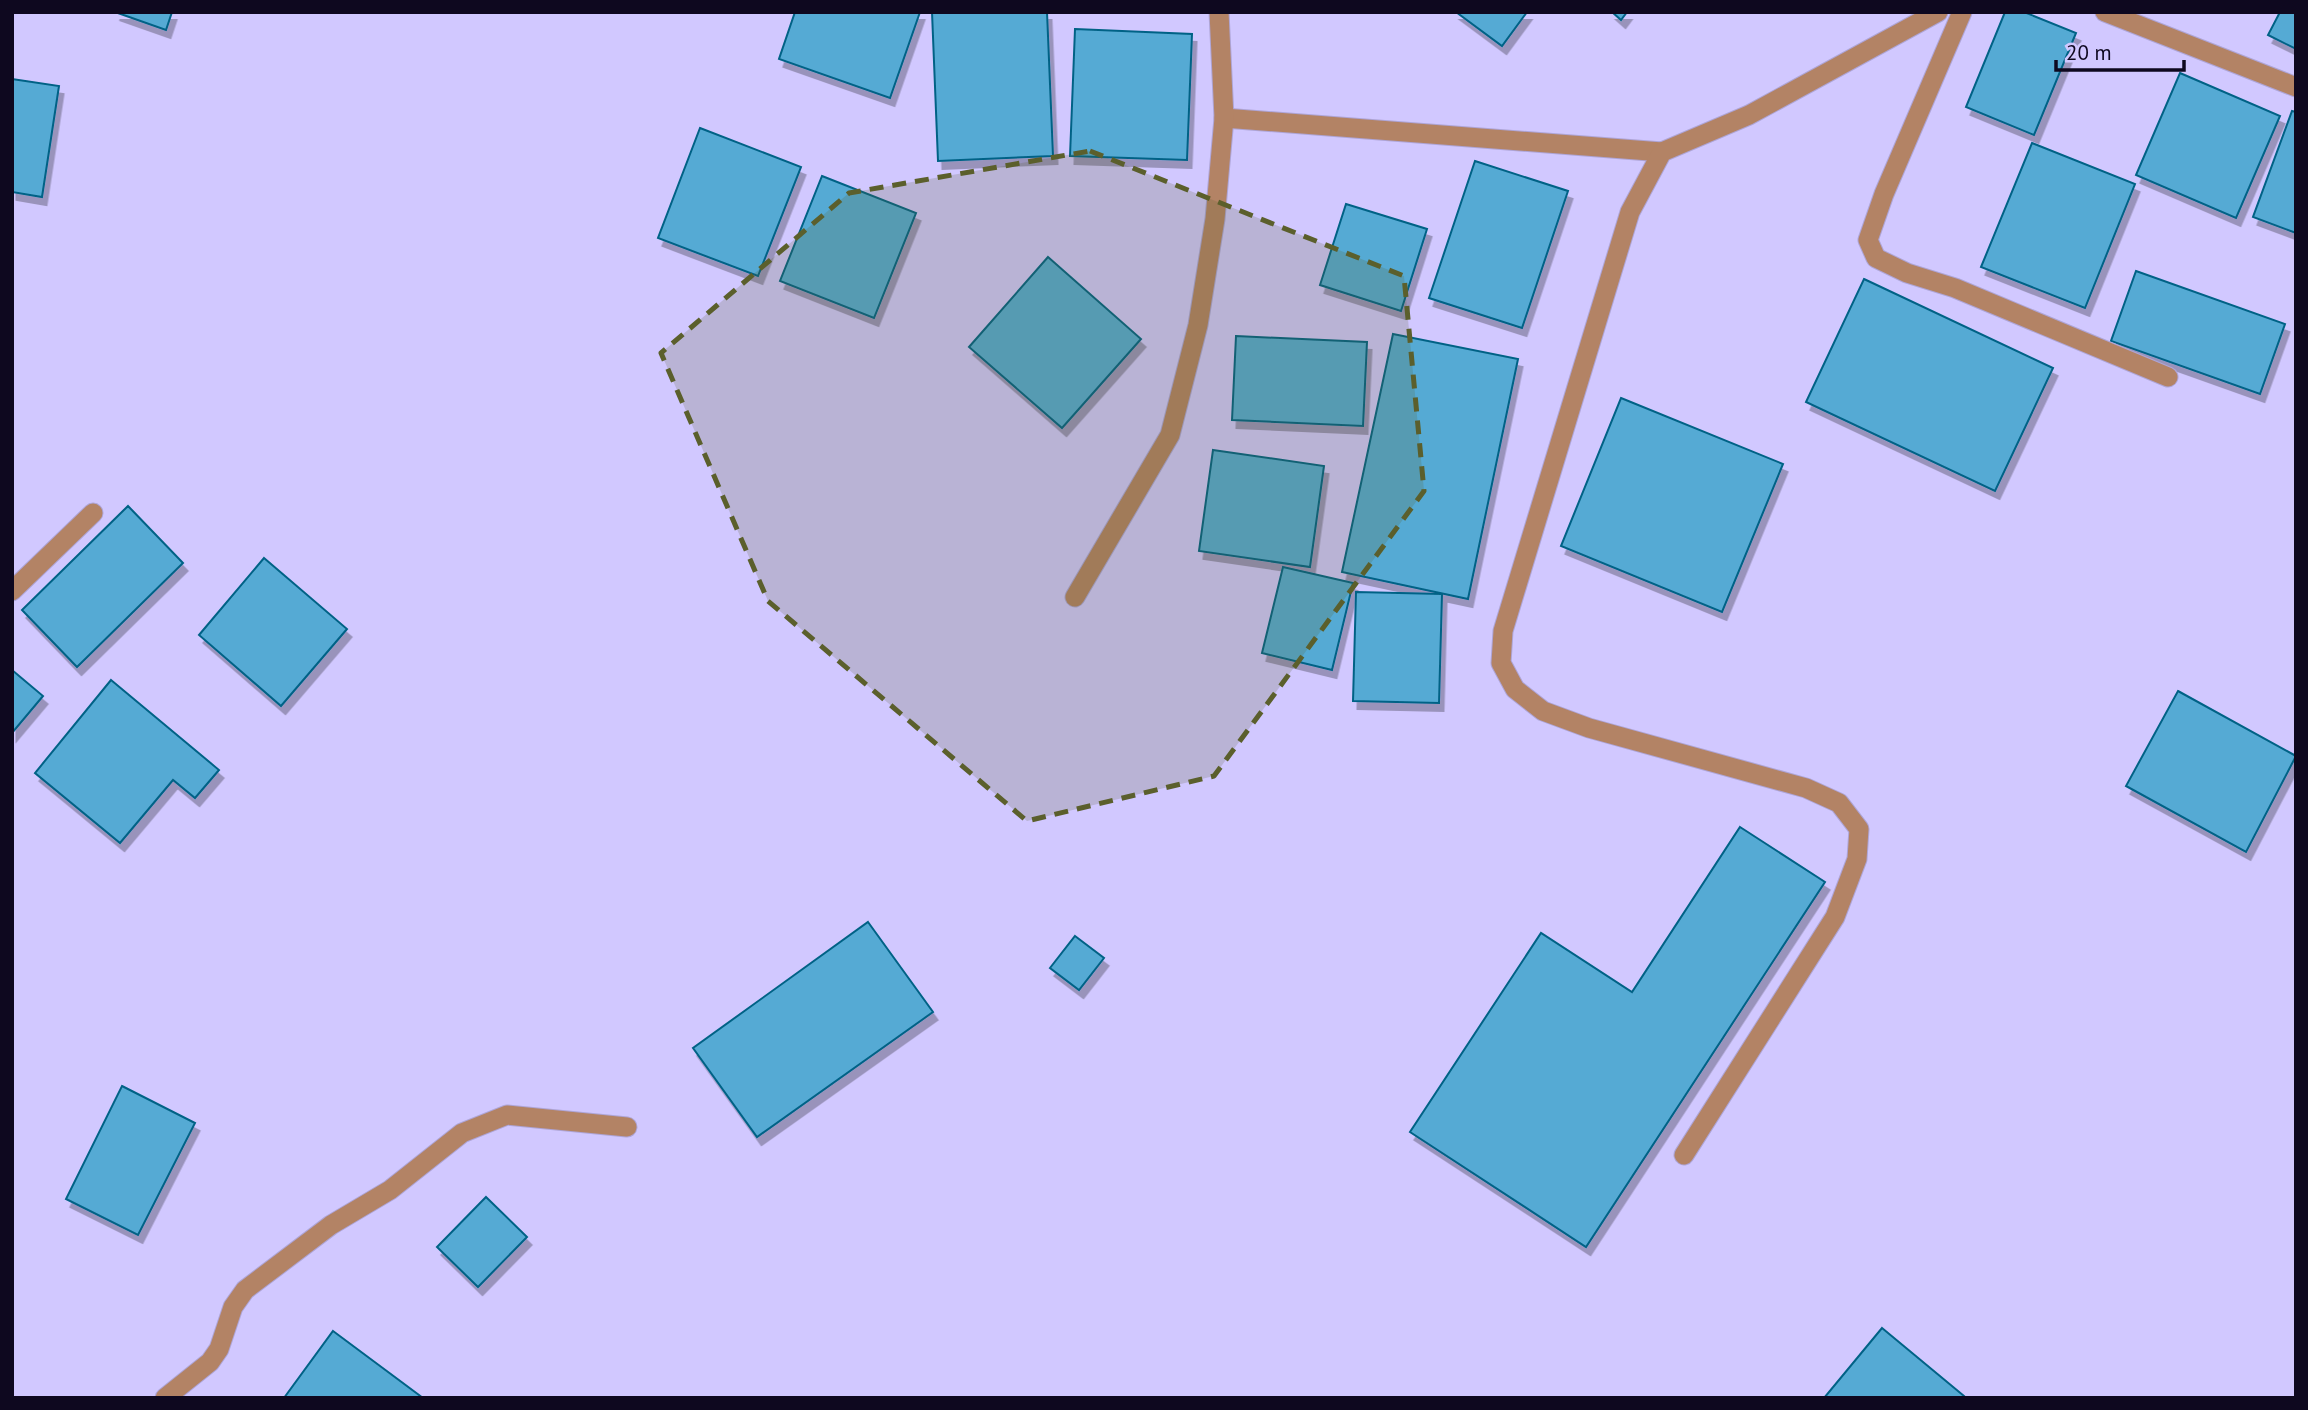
<svg xmlns="http://www.w3.org/2000/svg" width="2308" height="1410" font-family="'PT Sans',sans-serif">
  <defs>
    <filter id="shadow"><feDropShadow dx="4.5" dy="8" stdDeviation="0" flood-color="#0004"/></filter>
  </defs>
  <rect width="100%" height="100%" fill="#d1c8ff"/>
  <g fill="#55aad4" stroke="#036286" stroke-width="2" filter="url(#shadow)">
    <polygon points="115,12 172,12 166,30"/>
    <polygon points="795,12 920,12 890,98 779,59"/>
    <polygon points="932,12 1047,12 1053,156 938,161"/>
    <polygon points="1456,12 1527,12 1502,46"/>
    <polygon points="1612,12 1627,12 1621,20"/>
    <polygon points="2005,12 2024,12 2076,33 2034,135 1966,107"/>
    <polygon points="2280,12 2296,12 2296,49 2268,35"/>
    <polygon points="1075,29 1192,34 1187,160 1070,156"/>
    <polygon points="2180,73 2280,116 2236,218 2136,175"/>
    <polygon points="12,79 59,86 42,197 12,192"/>
    <polygon points="2292,111 2296,112 2296,233 2253,217"/>
    <polygon points="700,128 801,167 758,276 658,238"/>
    <polygon points="2032,143 2135,184 2085,308 1981,267"/>
    <polygon points="1475,161 1568,191 1522,328 1429,298"/>
    <polygon points="822,176 916,213 874,318 780,281"/>
    <polygon points="1346,204 1427,229 1401,311 1320,285"/>
    <polygon points="1048,257 1141,339 1062,428 969,347"/>
    <polygon points="2136,271 2285,324 2260,394 2111,341"/>
    <polygon points="1864,279 2053,368 1995,491 1806,402"/>
    <polygon points="1393,334 1518,359 1468,599 1342,572"/>
    <polygon points="1236,336 1367,342 1363,426 1232,420"/>
    <polygon points="1621,398 1783,464 1722,612 1561,546"/>
    <polygon points="1213,450 1324,466 1310,567 1199,551"/>
    <polygon points="128,506 183,563 77,667 22,610"/>
    <polygon points="264,558 347,629 281,706 199,635"/>
    <polygon points="1283,567 1353,583 1332,670 1262,653"/>
    <polygon points="1356,592 1442,594 1439,703 1353,701"/>
    <polygon points="12,670 43,696 12,733"/>
    <polygon points="111,680 219,770 195,798 173,780 120,843 35,773"/>
    <polygon points="2178,691 2296,756 2246,852 2126,786"/>
    <polygon points="1740,827 1825,882 1586,1247 1410,1132 1541,933 1632,992"/>
    <polygon points="868,922 933,1012 757,1137 693,1048"/>
    <polygon points="1075,936 1104,958 1079,990 1050,968"/>
    <polygon points="122,1086 195,1123 138,1235 66,1199"/>
    <polygon points="486,1197 527,1237 478,1287 437,1247"/>
    <polygon points="1882,1328 1964,1396 1963,1398 1824,1398"/>
    <polygon points="333,1331 423,1398 284,1398"/>
  </g>
  <g fill="none" stroke-linecap="round" stroke-linejoin="round">
    <g stroke="#aea5d7" stroke-width="21">
      <g id="minor">
        <polyline points="1962,12 1884,194 1868,240 1876,258 1907,273 1955,288 2168,377"/>
        <polyline points="2105,12 2296,87"/>
        <polyline points="1224,118 1662,152"/>
        <polyline points="12,591 93,513"/>
        <polyline points="1075,597 1170,435 1198,325 1215,219 1224,118 1219,12"/>
        <polyline points="1684,1155 1835,917 1857,859 1859,829 1839,803 1806,788 1589,728 1543,711 1515,689 1501,663 1503,631 1630,212 1662,152 1749,115 1938,12"/>
        <polyline points="165,1398 210,1362 219,1349 233,1307 245,1290 331,1225 390,1190 462,1133 507,1115 627,1127"/>
      </g>
    </g>
    <use href="#minor" stroke="#b38365" stroke-width="19"/>
  </g>
  <path fill="#5b5f2c" fill-opacity="0.2" stroke="#5b5f2c" stroke-width="5" stroke-dasharray="14 9" stroke-linejoin="round" d="M1090,151L1404,276L1424,491L1214,776L1027,821L768,601L661,353L849,193Z"/>
  <rect width="2308" height="1410" fill="none" stroke="#0e081f" stroke-width="28"/>
  <path d="M2056 60v10h128v-10" fill="none" stroke="#0e081f" stroke-width="3.5"/>
  <text x="2066" y="60" font-size="21" fill="#0e081f" stroke="#d1c8ff" stroke-width="5" paint-order="stroke">20 m</text>
</svg>
